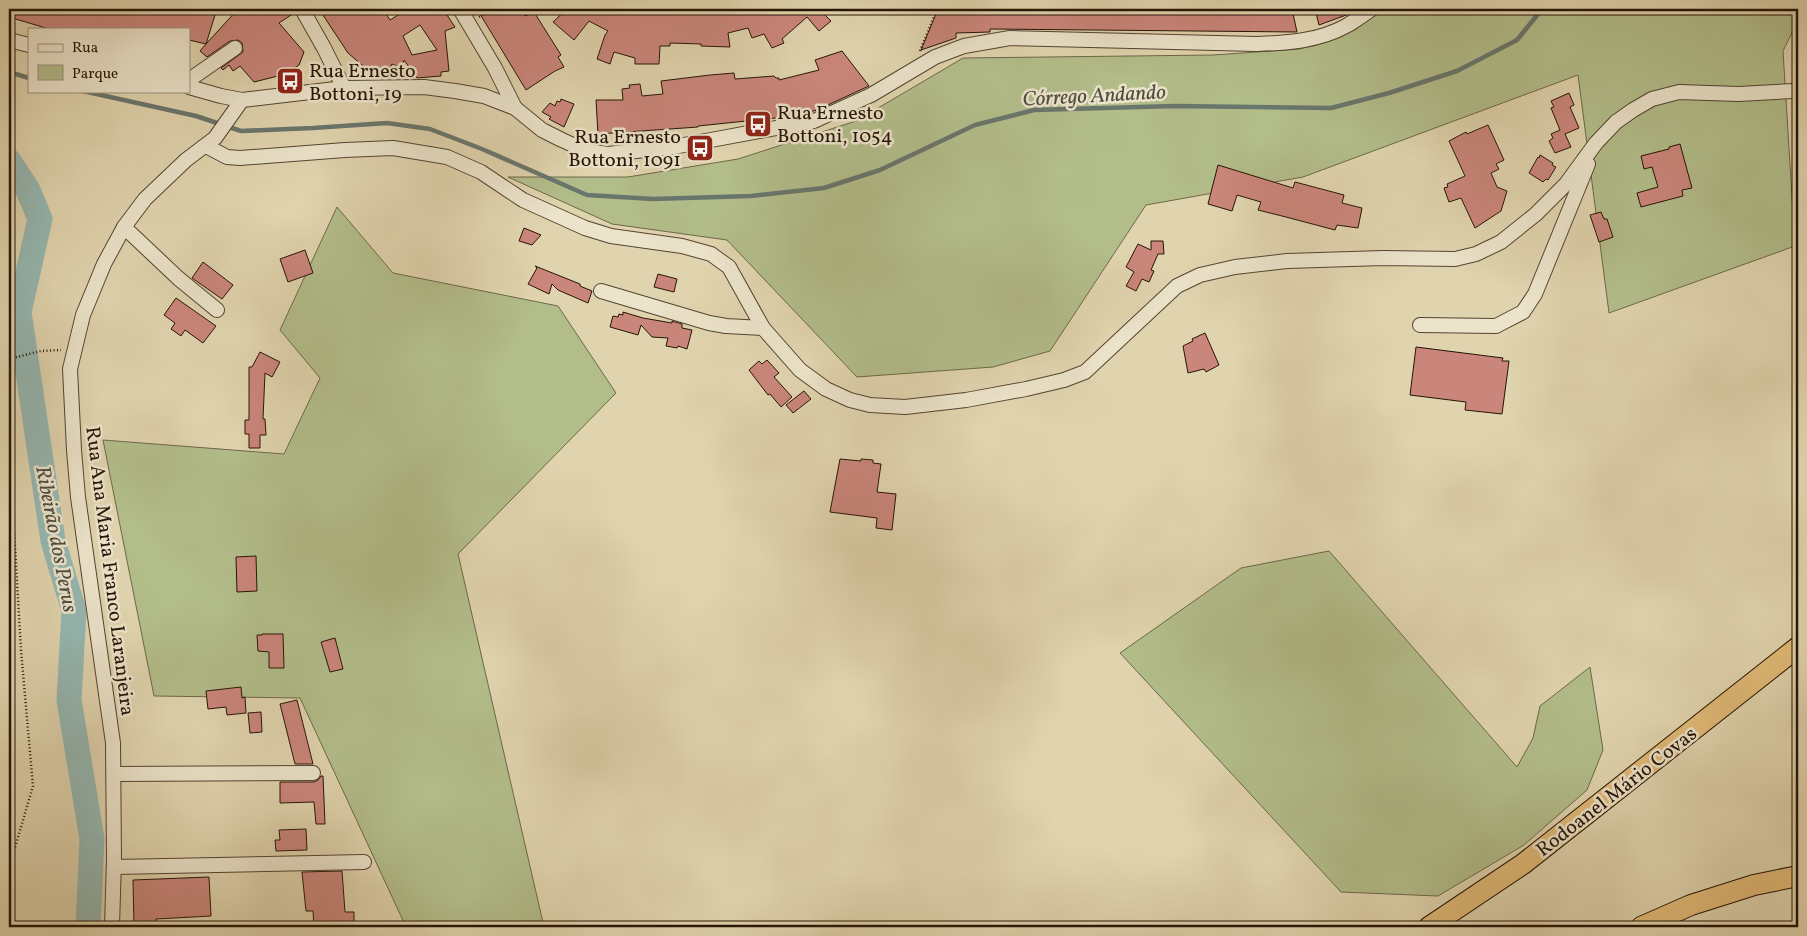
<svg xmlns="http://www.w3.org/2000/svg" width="1807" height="936" font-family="Vollkorn,serif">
  <rect width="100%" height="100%" fill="#e0d4ae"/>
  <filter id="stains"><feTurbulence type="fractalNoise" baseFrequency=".004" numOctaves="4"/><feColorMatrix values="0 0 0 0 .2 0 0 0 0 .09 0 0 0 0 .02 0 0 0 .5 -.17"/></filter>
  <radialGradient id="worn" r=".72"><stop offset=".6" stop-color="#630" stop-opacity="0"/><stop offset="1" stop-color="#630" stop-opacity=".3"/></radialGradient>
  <g fill="#b2bd8a" stroke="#6c6848">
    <polygon points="1382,9 1798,9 1798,20 1783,51 1795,246 1609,313 1578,75 1303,177 1146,205 1050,351 993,367 857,377 727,240 612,224 508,177 628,177 738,159 856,121 963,58 1213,55 1300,49 1355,30"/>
    <polygon points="337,207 393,273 558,306 616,393 458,554 544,927 406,927 300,698 154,696 103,440 284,454 320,378 280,330"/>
    <polygon points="1329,551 1517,767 1533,738 1540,706 1590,667 1603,750 1587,790 1524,845 1438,896 1341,892 1120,653 1241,568"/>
  </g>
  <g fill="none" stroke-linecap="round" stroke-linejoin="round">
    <g stroke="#69766d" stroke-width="4.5">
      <polyline points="9,72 29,78"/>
      <polyline points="83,91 196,116 241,131 313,128 387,123 430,129 482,149 587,195 653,199 751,196 824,188 880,170 975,125 1034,110 1175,106 1331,108 1389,93 1457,71 1517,40 1542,9"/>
    </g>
    <polyline stroke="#95b7b1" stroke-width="25" points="9,161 28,190 40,219 19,312 53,541 74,611 69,700 92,839 88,927"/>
  </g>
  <g fill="#ca867b" stroke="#261406" fill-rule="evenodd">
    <polygon points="9,9 164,9 173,12 174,9 193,9 215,15 206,44 238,9 293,9 294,13 279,23 304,52 299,65 286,74 254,82 240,66 233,71 229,65 223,70 221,68 243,52 242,43 238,40 230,41 207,57 200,51 206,44 189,40 189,29 49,29 9,17"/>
    <path d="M319,9H383L390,20L408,9H443L455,27L445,31L449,71L441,72V76L417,78L404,60L401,68L392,64L389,71L386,69L384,74L362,65L348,53ZM420,25L437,50L412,55L403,36Z"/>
    <polygon points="477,9 521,9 525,16 534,12 561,55 558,57 564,67 555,71 526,90"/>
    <polygon points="567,9 831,9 825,15 831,21 819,31 807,17 782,39 784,43 772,48 764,34 752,38 748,28 728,33 730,47 701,46 701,44 670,43 670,46 660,46 659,64 635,64 635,58 614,52 610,64 597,59 605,35 608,31 589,21 574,40 553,22"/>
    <polygon points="938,9 1292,9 1297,32 990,29 990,32 956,33 956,38 921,50"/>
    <polygon points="1315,9 1357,9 1349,14 1319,25"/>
    <polygon points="842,51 869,86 817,110 795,116 698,126 698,127 598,134 596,100 623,100 622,89 630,88 629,85 640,84 642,96 663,94 661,81 710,75 734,73 735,79 774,76 776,78 779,78 779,80 819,70 815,60"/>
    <polygon points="1569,93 1574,105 1570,107 1579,128 1565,134 1571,147 1555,153 1549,141 1553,138 1551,134 1560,130 1551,108 1554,107 1551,101"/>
    <polygon points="561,99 574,104 564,127 549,119 551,117 542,112 550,103 555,106 557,101 560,102"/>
    <polygon points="1488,125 1504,160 1496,164 1499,169 1491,173 1497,187 1507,191 1501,211 1475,228 1461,198 1449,202 1444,188 1448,187 1447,184 1465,176 1449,141 1466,132 1467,134"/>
    <polygon points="1680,144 1692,188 1682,190 1683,196 1641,207 1637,193 1658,187 1652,167 1644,169 1641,156 1669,149 1669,147"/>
    <polygon points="1540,155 1553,163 1552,165 1556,167 1548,180 1546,179 1543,182 1529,173 1538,157 1539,158"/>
    <polygon points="1218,165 1293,188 1295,182 1344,195 1342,203 1362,208 1358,228 1337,225 1335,230 1286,217 1258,210 1261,202 1237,195 1232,211 1208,204"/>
    <polygon points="1601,212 1604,219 1607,219 1613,237 1599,242 1590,215"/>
    <polygon points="524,228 541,235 532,245 519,241"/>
    <polygon points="1151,241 1163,241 1164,254 1158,254 1151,270 1154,271 1149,282 1142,279 1136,291 1126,286 1134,272 1126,267 1138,244 1151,250"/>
    <polygon points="305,250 313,273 288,282 280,259"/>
    <polygon points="203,262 233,285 222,299 192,278"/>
    <polygon points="535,266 580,284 580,286 592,291 588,303 558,290 552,284 549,294 528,284 537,268"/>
    <polygon points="658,274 677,279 674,292 654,287"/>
    <polygon points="176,298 216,326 203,343 185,330 181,336 171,329 175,323 164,315"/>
    <polygon points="623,312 643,318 672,323 672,321 682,324 682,328 692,330 687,349 678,346 677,348 666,346 668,338 652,337 641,325 638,335 610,327 613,316 618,317 619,314 623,315"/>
    <polygon points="1205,333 1219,365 1206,372 1204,369 1188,373 1183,346 1193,341 1192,339"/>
    <polygon points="1416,347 1503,358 1502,361 1509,361 1502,414 1465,410 1466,402 1410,395"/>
    <polygon points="260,352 280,362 272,377 265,373 263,419 265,419 266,435 260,435 260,448 249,448 249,434 245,434 245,420 249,420 249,367 252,367"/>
    <polygon points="767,360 779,373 774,377 792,397 781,407 770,394 768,395 749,370 759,361 762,364"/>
    <polygon points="804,391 811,399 793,413 786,405"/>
    <polygon points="840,459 861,461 861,459 873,460 873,463 881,464 877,492 896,494 892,530 876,528 877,518 830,512"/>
    <polygon points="256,556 257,591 237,592 236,557"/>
    <polygon points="262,634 283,634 284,668 269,668 269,652 258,651 257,635 262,635"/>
    <polygon points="335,638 343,669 330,672 321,642"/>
    <polygon points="241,687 242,698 245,697 246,713 227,715 226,707 208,709 206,691"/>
    <polygon points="297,700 313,764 295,764 280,704"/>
    <polygon points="261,712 262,732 250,733 248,713"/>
    <polygon points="321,776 323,776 325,824 316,824 314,802 280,803 280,782 314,782 318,780"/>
    <polygon points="306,829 307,850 276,851 275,840 280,840 279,830"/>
    <polygon points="342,871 345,912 354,912 354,927 314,927 313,911 306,911 302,872"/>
    <polygon points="209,877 211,916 156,919 156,925 134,927 133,880"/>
  </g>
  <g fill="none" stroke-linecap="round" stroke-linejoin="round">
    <g stroke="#544430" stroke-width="16">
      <g id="minor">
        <polyline points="302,9 324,48 344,88"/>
        <polyline points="460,9 495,68 515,108"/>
        <polyline points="9,40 29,45"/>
        <polyline points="189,80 235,48"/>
        <path d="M189,87L221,96L242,100L344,88L424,87L455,91L484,96L515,108L542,130L562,140L586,151L608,154L673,147L814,121L871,95L935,57L964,46L1010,38L1258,44C1287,43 1319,41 1346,26C1355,21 1364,14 1372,9"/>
        <polyline points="206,146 227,157 240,158 345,150 393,148 447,157 481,172 523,200 585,228 611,236 682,246 711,254 729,267 763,328 800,370 826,389 850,400 870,405 905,407 966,400 1026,389 1064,380 1085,372 1177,286 1200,275 1235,267 1287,261 1383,258 1455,259 1476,254 1501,242 1536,214 1566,184 1596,143 1616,122 1633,110 1652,99 1679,92 1739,94 1793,91 1798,89"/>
        <polyline points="124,227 178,278 217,310"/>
        <polyline points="601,291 709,323 726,326 763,328"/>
        <polyline points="1420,325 1496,326 1523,312 1535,294 1588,164"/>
        <polyline points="114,774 313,773"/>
        <polyline points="114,867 364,862"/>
        <polyline points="112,927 114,859 113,743 78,497 74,450 70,369 83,315 104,264 124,227 145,199 186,160 215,138 242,100"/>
      </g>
    </g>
    <g stroke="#261406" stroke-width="22">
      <g id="highway">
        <polyline points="1429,927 1523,864 1798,647"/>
        <polyline points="1641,927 1691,905 1754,885 1798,876"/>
      </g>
    </g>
    <g stroke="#261406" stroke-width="2.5" stroke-dasharray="1 2.5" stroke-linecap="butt">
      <polyline points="479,17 492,9"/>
      <polyline points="920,51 937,9"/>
      <polyline points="9,359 41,351 61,350"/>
      <polyline points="9,486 12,496 21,650 33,786 9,868"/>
    </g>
    <use href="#minor" stroke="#ebe3ca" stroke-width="14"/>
    <use href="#highway" stroke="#e0ba77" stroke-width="20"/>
  </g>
  <defs>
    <g id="bus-square" transform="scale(1.4375)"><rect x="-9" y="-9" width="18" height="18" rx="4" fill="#8f2418" stroke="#ebe3ca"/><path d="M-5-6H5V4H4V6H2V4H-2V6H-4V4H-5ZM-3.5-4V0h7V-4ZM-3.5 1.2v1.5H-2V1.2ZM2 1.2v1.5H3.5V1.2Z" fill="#fff"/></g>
  </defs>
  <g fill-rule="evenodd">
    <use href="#bus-square" x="290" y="81"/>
    <use href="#bus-square" x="758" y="124"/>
    <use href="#bus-square" x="700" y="148"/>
  </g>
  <g text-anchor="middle" stroke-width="5" stroke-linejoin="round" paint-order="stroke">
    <g font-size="20" fill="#261406" stroke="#ebe3ca" text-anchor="start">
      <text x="309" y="77">Rua Ernesto<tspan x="309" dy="23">Bottoni, 19</tspan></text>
      <text x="777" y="119">Rua Ernesto<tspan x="777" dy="23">Bottoni, 1054</tspan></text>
      <text x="681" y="143" text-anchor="end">Rua Ernesto<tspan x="681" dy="23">Bottoni, 1091</tspan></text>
    </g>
    <g font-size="20" fill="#261406" stroke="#ebe3ca">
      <text transform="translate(111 571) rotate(83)" y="7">Rua Ana Maria Franco Laranjeira</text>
      <text transform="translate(1616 791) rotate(-38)" y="7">Rodoanel Mário Covas</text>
    </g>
    <g font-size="21" font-style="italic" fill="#4d4d42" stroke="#ebe3ca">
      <text transform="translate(1094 95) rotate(-3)" y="7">Córrego Andando</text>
      <text transform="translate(57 539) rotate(79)" y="7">Ribeirão dos Perus</text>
    </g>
  </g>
  <rect width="1807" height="936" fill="none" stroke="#e0d4ae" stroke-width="30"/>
  <rect x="10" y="10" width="1787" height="916" fill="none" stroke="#261406" stroke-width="2.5"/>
  <rect x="15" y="15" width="1777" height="906" fill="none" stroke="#261406"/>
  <rect x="28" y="28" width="162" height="65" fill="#ebe3ca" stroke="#9c907c"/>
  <rect x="38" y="44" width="25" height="8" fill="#ebe3ca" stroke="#9c907c"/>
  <text x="72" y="52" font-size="15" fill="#261406">Rua</text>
  <rect x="38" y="65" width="25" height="15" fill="#b2bd8a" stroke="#9c907c"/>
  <text x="72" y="78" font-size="15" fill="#261406">Parque</text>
  <rect width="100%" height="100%" filter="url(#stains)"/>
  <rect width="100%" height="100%" fill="url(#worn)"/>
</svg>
